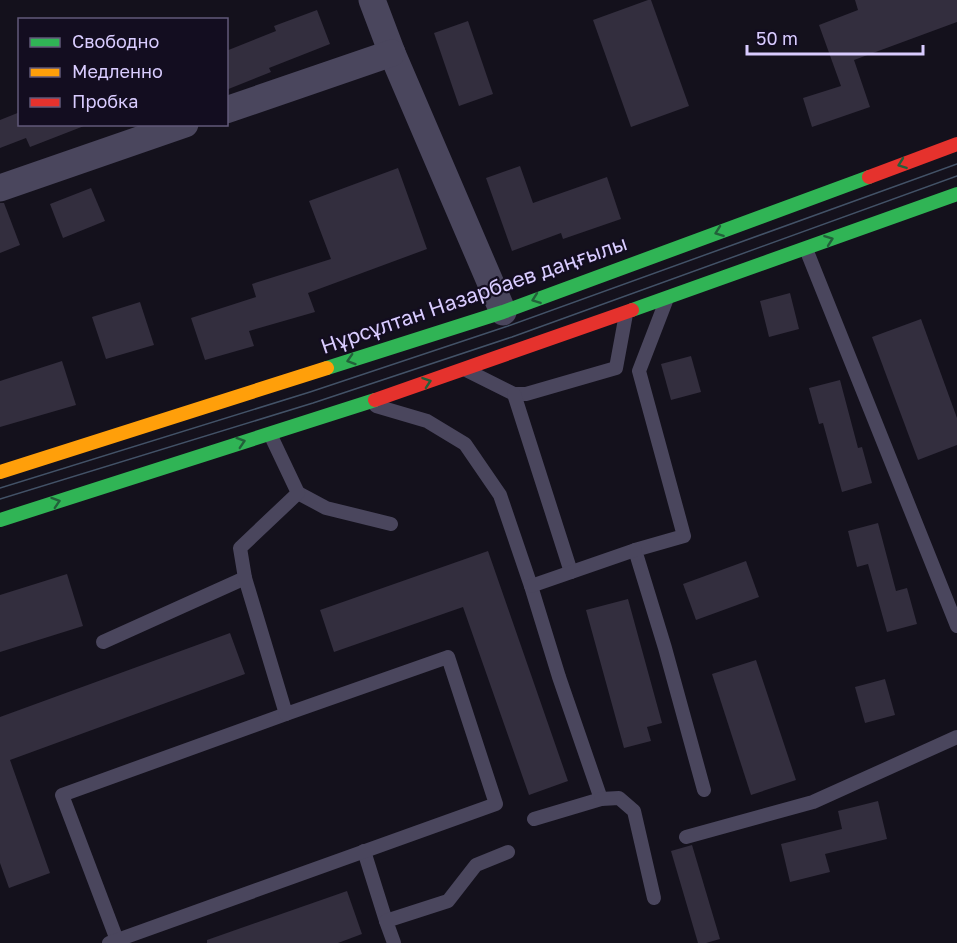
<svg xmlns="http://www.w3.org/2000/svg" width="957" height="943" font-family="'Golos Text',sans-serif">
  <rect width="100%" height="100%" fill="#14111c"/>
  <g fill="#332e3e">
    <polygon points="648,0 651,0 689,106 631,127 593,20"/>
    <polygon points="855,0 957,0 957,22 854,60 870,107 812,127 803,98 841,86 819,25 858,10"/>
    <polygon points="317,10 330,44 269,68 271,72 226,90 226,51 276,31 274,26"/>
    <polygon points="468,21 493,94 459,106 434,33"/>
    <polygon points="20,112 20,124 84,124 84,126 30,147 26,138 0,148 0,120"/>
    <polygon points="520,166 533,203 607,177 621,219 563,239 561,233 512,251 486,178"/>
    <polygon points="398,168 427,249 308,293 315,312 249,331 254,346 205,360 191,318 256,297 252,284 331,259 309,201"/>
    <polygon points="91,188 105,221 63,238 50,204"/>
    <polygon points="0,203 4,203 20,245 0,253"/>
    <polygon points="790,293 799,329 769,337 760,301"/>
    <polygon points="140,302 154,345 106,359 92,317"/>
    <polygon points="921,319 957,418 957,445 918,460 872,337"/>
    <polygon points="691,356 701,392 671,400 661,364"/>
    <polygon points="62,361 76,405 0,427 0,381"/>
    <polygon points="840,380 858,448 862,447 872,483 842,492 823,423 819,424 809,388"/>
    <polygon points="878,523 896,591 907,588 917,624 887,632 868,564 857,567 848,531"/>
    <polygon points="488,551 568,781 529,795 463,607 334,652 320,610"/>
    <polygon points="746,561 759,597 696,620 683,584"/>
    <polygon points="67,574 83,626 0,652 0,595"/>
    <polygon points="628,599 662,723 647,727 651,741 624,748 586,610"/>
    <polygon points="230,633 245,674 10,760 50,873 9,888 0,863 0,717"/>
    <polygon points="756,660 796,780 751,795 712,674"/>
    <polygon points="885,679 895,715 865,723 855,687"/>
    <polygon points="878,801 887,839 825,854 830,872 790,882 781,844 842,829 838,811"/>
    <polygon points="692,845 720,939 706,943 698,943 671,851"/>
    <polygon points="347,891 362,934 338,943 207,943 207,940"/>
  </g>
  <g fill="none" stroke-linecap="round" stroke-linejoin="round">
    <g stroke="#4a465d" stroke-width="14">
      <polyline points="806,249 957,626"/>
      <polyline points="666,301 639,371 684,536 635,550 665,648 704,790"/>
      <polyline points="468,371 514,394 526,394 616,368 626,314"/>
      <polyline points="514,394 571,572"/>
      <polyline points="376,406 427,421 465,444 500,495 531,586 559,677 601,799 534,819"/>
      <polyline points="298,493 326,508 391,524"/>
      <polyline points="531,586 635,550"/>
      <polyline points="103,642 245,578"/>
      <polyline points="601,799 619,798 634,811 654,898"/>
      <polyline points="686,837 813,802 957,737"/>
      <polyline points="364,851 386,921"/>
      <polyline points="117,940 62,795 286,714"/>
      <polyline points="109,943 496,804 448,657 286,714 245,578 240,548 298,493 270,434"/>
      <polyline points="394,943 386,921 448,901 476,865 508,852"/>
    </g>
    <g stroke="#4a465d" stroke-width="27">
      <polyline points="372,0 392,53 503,312"/>
      <polyline points="226,110 392,53"/>
      <polyline points="0,188 185,124"/>
    </g>
    <g stroke="#30b455" stroke-width="14">
      <polyline points="632,310 957,194"/>
      <polyline points="327,368 503,312 869,177"/>
      <polyline points="0,520 375,400"/>
    </g>
    <polyline stroke="#ff9f0a" stroke-width="14" points="0,472 327,368"/>
    <g stroke="#e5322d" stroke-width="14">
      <polyline points="869,177 957,144"/>
      <polyline points="375,400 632,310"/>
    </g>
    <g stroke="#435267" stroke-width="1.5">
      <polyline points="0,488 310,392 508,326 957,164"/>
      <polyline points="0,499 313,403 512,337 957,176"/>
    </g>
  </g>
  <defs><path id="oneway-chevron" d="M-2-3.5L2.5 0L-2 3.5" fill="none" stroke-width="1.6" stroke-linecap="round" stroke-linejoin="round" transform="scale(1.5)"/></defs>
  <g stroke="#22603a">
    <use href="#oneway-chevron" transform="translate(902 164) rotate(160)"/>
    <use href="#oneway-chevron" transform="translate(719 232) rotate(160)"/>
    <use href="#oneway-chevron" transform="translate(829 240) rotate(-20)"/>
    <use href="#oneway-chevron" transform="translate(536 299) rotate(160)"/>
    <use href="#oneway-chevron" transform="translate(351 360) rotate(162)"/>
    <use href="#oneway-chevron" transform="translate(427 382) rotate(-19)"/>
    <use href="#oneway-chevron" transform="translate(241 442) rotate(-18)"/>
    <use href="#oneway-chevron" transform="translate(56 502) rotate(-18)"/>
  </g>
  <g text-anchor="middle" stroke-width="4.5" stroke-linejoin="round" paint-order="stroke">
    <g font-size="21" fill="#d9ccff" stroke="#130d20">
      <text transform="translate(474 295) rotate(-19)" y="7">Нұрсұлтан Назарбаев даңғылы</text>
    </g>
  </g>
  <rect x="18" y="18" width="210" height="108" fill="#130d20" stroke="#625979" stroke-width="1.5"/>
  <rect x="30" y="38" width="30" height="9" fill="#30b455" stroke="#625979" stroke-width="1.5"/>
  <text x="72" y="48" font-size="18" fill="#d9ccff">Свободно</text>
  <rect x="30" y="68" width="30" height="9" fill="#ff9f0a" stroke="#625979" stroke-width="1.5"/>
  <text x="72" y="78" font-size="18" fill="#d9ccff">Медленно</text>
  <rect x="30" y="98" width="30" height="9" fill="#e5322d" stroke="#625979" stroke-width="1.5"/>
  <text x="72" y="108" font-size="18" fill="#d9ccff">Пробка</text>
  <path d="M747 45v9h176v-9" fill="none" stroke="#d9ccff" stroke-width="3"/>
  <text x="756" y="45" font-size="18" fill="#d9ccff" stroke="#130d20" stroke-width="4.5" paint-order="stroke">50 m</text>
</svg>
